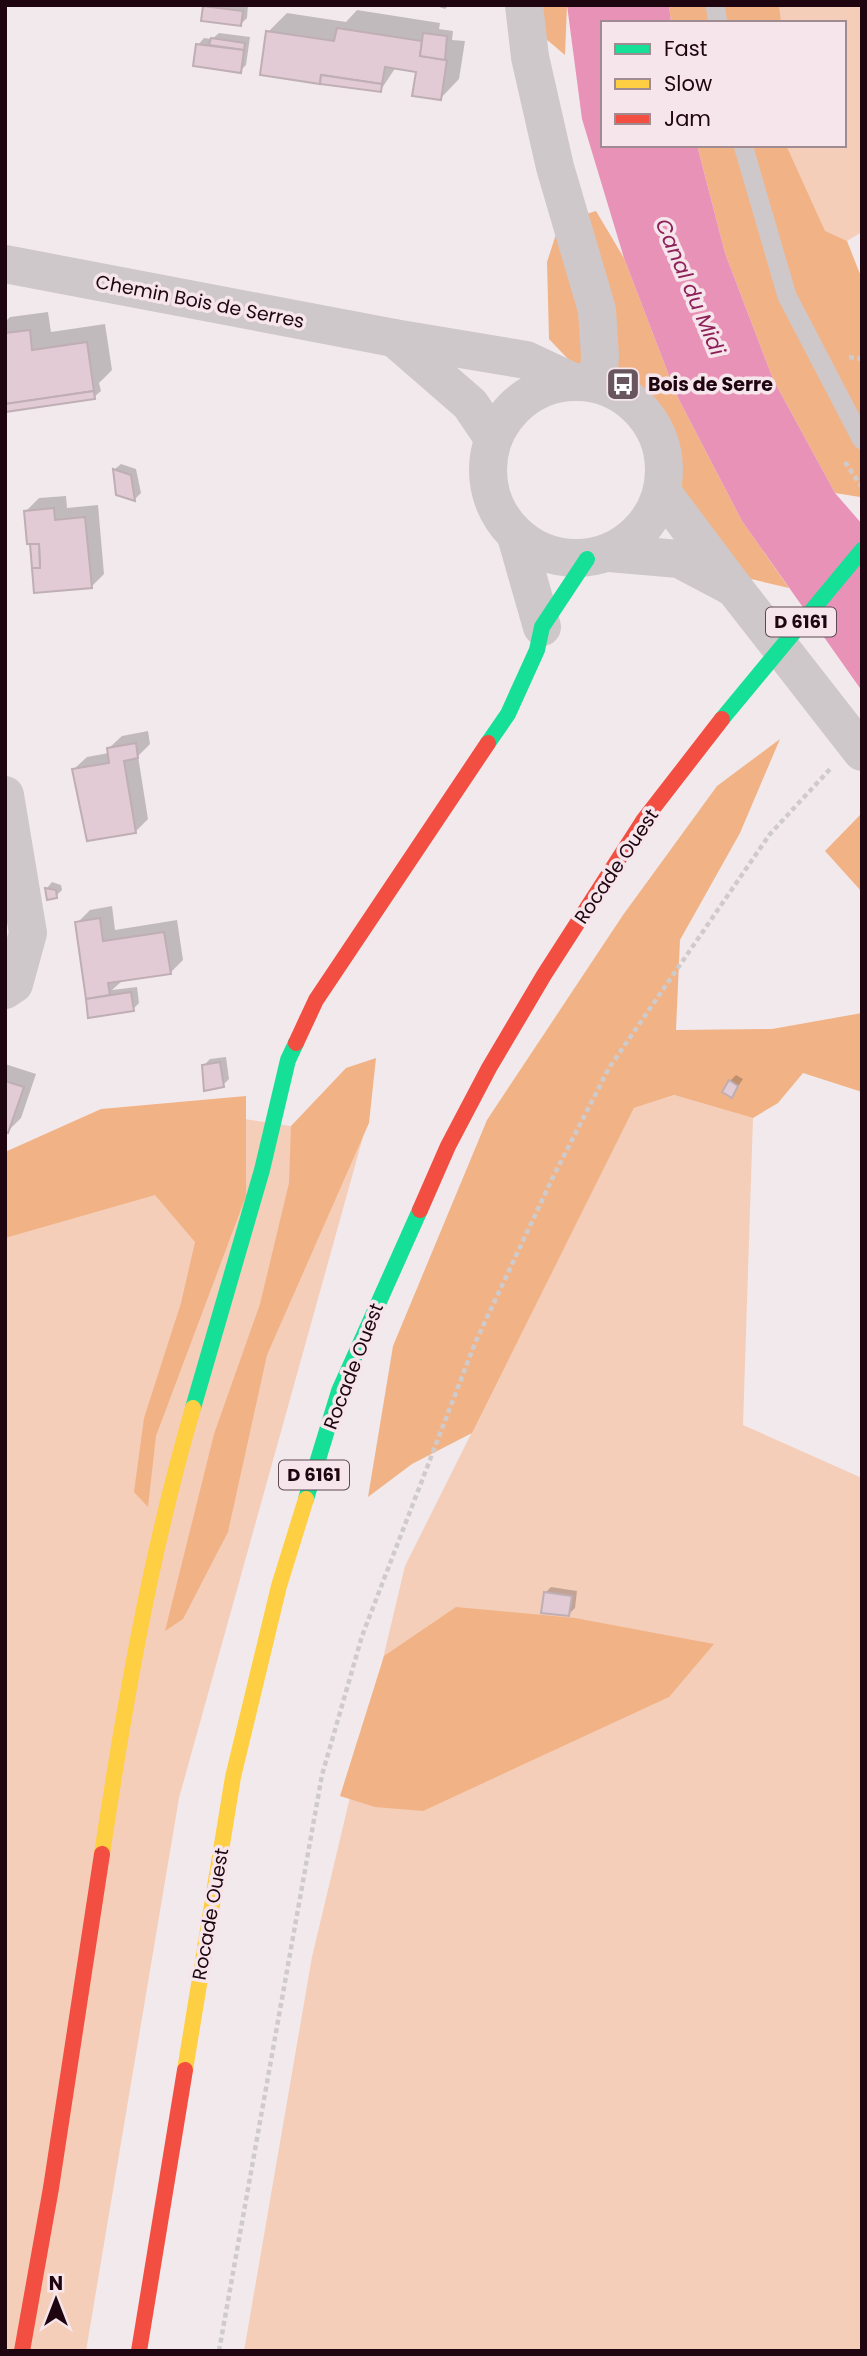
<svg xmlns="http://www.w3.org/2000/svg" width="867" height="2356" font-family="Poppins,sans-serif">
  <rect width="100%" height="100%" fill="#f2e9ec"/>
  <g fill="#f4ceb9">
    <polygon points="760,5 862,5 862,232 847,241 825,232 783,145 844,145 844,23 762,23"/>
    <polygon points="674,1095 753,1118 743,1425 862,1478 862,2351 244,2351 312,1957 405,1566 634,1108"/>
    <polygon points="231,1117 363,1137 179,1798 86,2351 5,2351 5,1186"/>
  </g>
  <g fill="#f1b386">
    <polygon points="526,5 567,5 565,55 526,22"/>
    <polygon points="669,5 779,5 781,23 671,23"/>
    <polygon points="697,145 786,145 825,231 847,241 862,279 860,497 835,493 773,379 725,253"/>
    <polygon points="596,211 624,258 676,394 742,521 789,588 738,576 681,495 671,451 634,416 586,378 549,339 547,262 560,222"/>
    <polygon points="780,739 740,833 680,940 676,1030 772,1029 862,1013 862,1092 803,1073 778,1103 753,1118 674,1095 634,1108 472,1433 412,1464 368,1497 393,1346 487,1120 623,915 717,786"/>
    <polygon points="862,813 862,892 825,851"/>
    <polygon points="376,1058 369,1123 267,1355 228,1532 183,1619 165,1631 214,1434 260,1304 289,1183 291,1126 346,1068"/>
    <polygon points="246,1096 246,1196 156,1436 148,1507 134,1492 144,1418 181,1303 195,1242 155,1195 5,1238 5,1152 101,1109"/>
    <polygon points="456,1607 575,1618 714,1644 669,1697 423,1811 375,1807 340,1796 384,1656"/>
  </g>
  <polygon fill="#e992b8" points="567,5 669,5 671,23 603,23 603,145 697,145 725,253 773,379 835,493 862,524 862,691 742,521 676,394 624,258 582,119"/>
  <g fill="#0003">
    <polygon points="206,5 248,5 247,18 241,24"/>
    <polygon points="433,5 449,5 445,9"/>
    <polygon points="357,10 440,23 439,29 453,31 452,40 465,41 459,79 441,98 418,71 396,67 380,91 268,32 287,13 346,22"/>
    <polygon points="219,33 250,37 246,65 240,71 198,45 204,38 212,39"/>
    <polygon points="48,312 51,332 105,324 112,370 99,383 101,391 94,397 5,398 5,322 10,317"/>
    <polygon points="121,464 136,469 141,493 135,499 118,494 115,469"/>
    <polygon points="66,496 67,508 98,505 104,574 91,587 32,545 26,511 39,498"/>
    <polygon points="148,731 150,744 138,756 148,819 135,832 74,769 87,757 109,753 109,748 122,736"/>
    <polygon points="52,882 61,885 62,890 56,896 48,898 47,888"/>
    <polygon points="112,906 115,930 177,920 183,960 170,973 122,981 112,990 137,987 139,1003 133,1009 90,1016 77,923 90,910"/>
    <polygon points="226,1057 229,1079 223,1085 204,1065 210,1059"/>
    <polygon points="5,1064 36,1074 21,1118 8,1131 5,1130"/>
    <polygon points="736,1075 743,1079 732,1095 730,1081"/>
    <polygon points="551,1587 577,1591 575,1608 569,1614 545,1593"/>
  </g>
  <g fill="#e2cbd4" stroke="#bfaeb4" stroke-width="2">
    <polygon points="203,6 243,11 241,26 201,21"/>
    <polygon points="337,28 422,41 420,56 447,60 441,100 412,96 416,72 385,67 382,84 321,75 320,84 260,75 266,31 334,41"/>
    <polygon points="423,33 447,36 445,60 420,56"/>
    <polygon points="211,38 245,43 244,50 209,45"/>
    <polygon points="196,44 244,50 241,73 193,66"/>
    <polygon points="321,75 382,84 381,92 320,84"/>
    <polygon points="30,330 32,350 87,342 94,391 5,404 5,333"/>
    <polygon points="94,391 95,399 5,412 5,404"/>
    <polygon points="113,469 131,475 135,501 116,495"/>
    <polygon points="54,508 55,520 85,517 92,588 34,593 32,568 40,568 39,544 27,544 24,511"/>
    <polygon points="30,544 39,544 40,568 32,568"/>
    <polygon points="136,743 138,758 124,761 136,833 87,841 72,769 109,763 107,748"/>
    <polygon points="45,888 56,890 57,898 47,900"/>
    <polygon points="100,918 103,941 164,932 171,974 108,983 110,995 86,999 75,922"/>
    <polygon points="131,992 134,1011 88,1018 86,999"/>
    <polygon points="220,1062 224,1087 204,1091 202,1065"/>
    <polygon points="729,1080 738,1086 732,1098 722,1092"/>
    <polygon points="5,1081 24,1087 8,1133 5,1132"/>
    <polygon points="544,1592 572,1596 569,1616 541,1613"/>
  </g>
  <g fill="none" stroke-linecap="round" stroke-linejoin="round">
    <g stroke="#cfcbcd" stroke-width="4.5" stroke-dasharray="5 3.5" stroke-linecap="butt">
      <polyline points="849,357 862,359"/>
      <polyline points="845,462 862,487"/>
      <polyline points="219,2351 322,1775 362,1636 475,1343 553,1177 609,1068 770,834 830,769"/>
    </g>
    <g stroke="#cec8ca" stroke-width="19">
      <polyline points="715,5 718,23"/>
      <polyline points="743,145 787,296 862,440"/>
    </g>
    <g stroke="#cec8ca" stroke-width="38">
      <polyline points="524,5 530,57 555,167 597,310 600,356 598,384"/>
      <polyline points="5,264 394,338 526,360 573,382"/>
      <polyline points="394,338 470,404 493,438"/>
      <circle cx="576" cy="470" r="88"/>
      <polyline points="516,536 542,627"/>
      <polyline points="609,553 679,559 734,588 662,492"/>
      <polyline points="734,588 862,752"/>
      <polyline points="5,795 28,933 14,984 5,990"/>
    </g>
    <g stroke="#16e098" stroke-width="16">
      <polyline points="722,719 862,550"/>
      <polyline points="488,743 508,714 537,650 542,627 587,559"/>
      <polyline points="193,1408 262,1170 288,1060 296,1043"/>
      <polyline points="306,1499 339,1391 420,1210"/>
    </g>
    <g stroke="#ffcf43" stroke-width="16">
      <path d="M102,1854C125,1701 150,1556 193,1408"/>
      <polyline points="185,2070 233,1777 279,1586 306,1499"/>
    </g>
    <g stroke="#f24e42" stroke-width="16">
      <polyline points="296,1043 316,1000 488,743"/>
      <polyline points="420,1210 448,1146 489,1068 544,975 643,821 722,719"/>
      <polyline points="22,2351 51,2188 102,1854"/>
      <polyline points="139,2351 185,2070"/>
    </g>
  </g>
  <defs>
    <g id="bus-square" transform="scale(1.75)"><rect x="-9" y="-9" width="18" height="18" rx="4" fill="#68555d" stroke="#f6e5eb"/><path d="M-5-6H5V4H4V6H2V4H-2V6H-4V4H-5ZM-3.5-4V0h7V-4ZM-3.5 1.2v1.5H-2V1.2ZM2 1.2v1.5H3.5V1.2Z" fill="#fff"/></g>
  </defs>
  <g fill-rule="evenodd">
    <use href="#bus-square" x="623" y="384"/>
  </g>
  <g text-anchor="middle" stroke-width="7" stroke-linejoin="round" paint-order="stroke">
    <g fill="#f6e5eb" stroke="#5f4852" stroke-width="2">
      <rect x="766" y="607.5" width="70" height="29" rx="5"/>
      <rect x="279" y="1460.5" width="70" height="29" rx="5"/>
    </g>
    <g font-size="18" font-weight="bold" fill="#1e0510">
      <text x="801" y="628">D 6161</text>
      <text x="314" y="1481">D 6161</text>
    </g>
    <g font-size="19" fill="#1e0510" stroke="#f6e5eb">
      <text transform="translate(200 301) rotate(11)" y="7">Chemin Bois de Serres</text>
      <text transform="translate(616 866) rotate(-56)" y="7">Rocade Ouest</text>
      <text transform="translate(353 1366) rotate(-69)" y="7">Rocade Ouest</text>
      <text transform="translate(210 1914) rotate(-80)" y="7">Rocade Ouest</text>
    </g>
    <g font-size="19" font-weight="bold" fill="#1e0510" stroke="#f6e5eb" text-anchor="start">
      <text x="648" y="391">Bois de Serre</text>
    </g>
    <g font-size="21" font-style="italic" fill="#8d2058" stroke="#f6e5eb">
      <text transform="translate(690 287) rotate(67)" y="7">Canal du Midi</text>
    </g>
  </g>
  <rect width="867" height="2356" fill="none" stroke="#1e0510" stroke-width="14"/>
  <rect x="601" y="21" width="245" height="126" fill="#f6e5eb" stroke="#a08b93" stroke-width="2"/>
  <rect x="615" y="44" width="35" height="10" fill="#16e098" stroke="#a08b93" stroke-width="2"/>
  <text x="664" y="56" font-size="21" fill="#1e0510">Fast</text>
  <rect x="615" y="79" width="35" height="10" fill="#ffcf43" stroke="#a08b93" stroke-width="2"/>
  <text x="664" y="91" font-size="21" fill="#1e0510">Slow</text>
  <rect x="615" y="114" width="35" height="10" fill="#f24e42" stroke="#a08b93" stroke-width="2"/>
  <text x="664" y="126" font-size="21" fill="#1e0510">Jam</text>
  <g transform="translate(56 2300)" stroke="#f6e5eb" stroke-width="5" paint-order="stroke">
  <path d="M0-5L12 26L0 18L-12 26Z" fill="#1e0510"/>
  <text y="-10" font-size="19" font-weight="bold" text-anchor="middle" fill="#1e0510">N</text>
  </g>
</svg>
